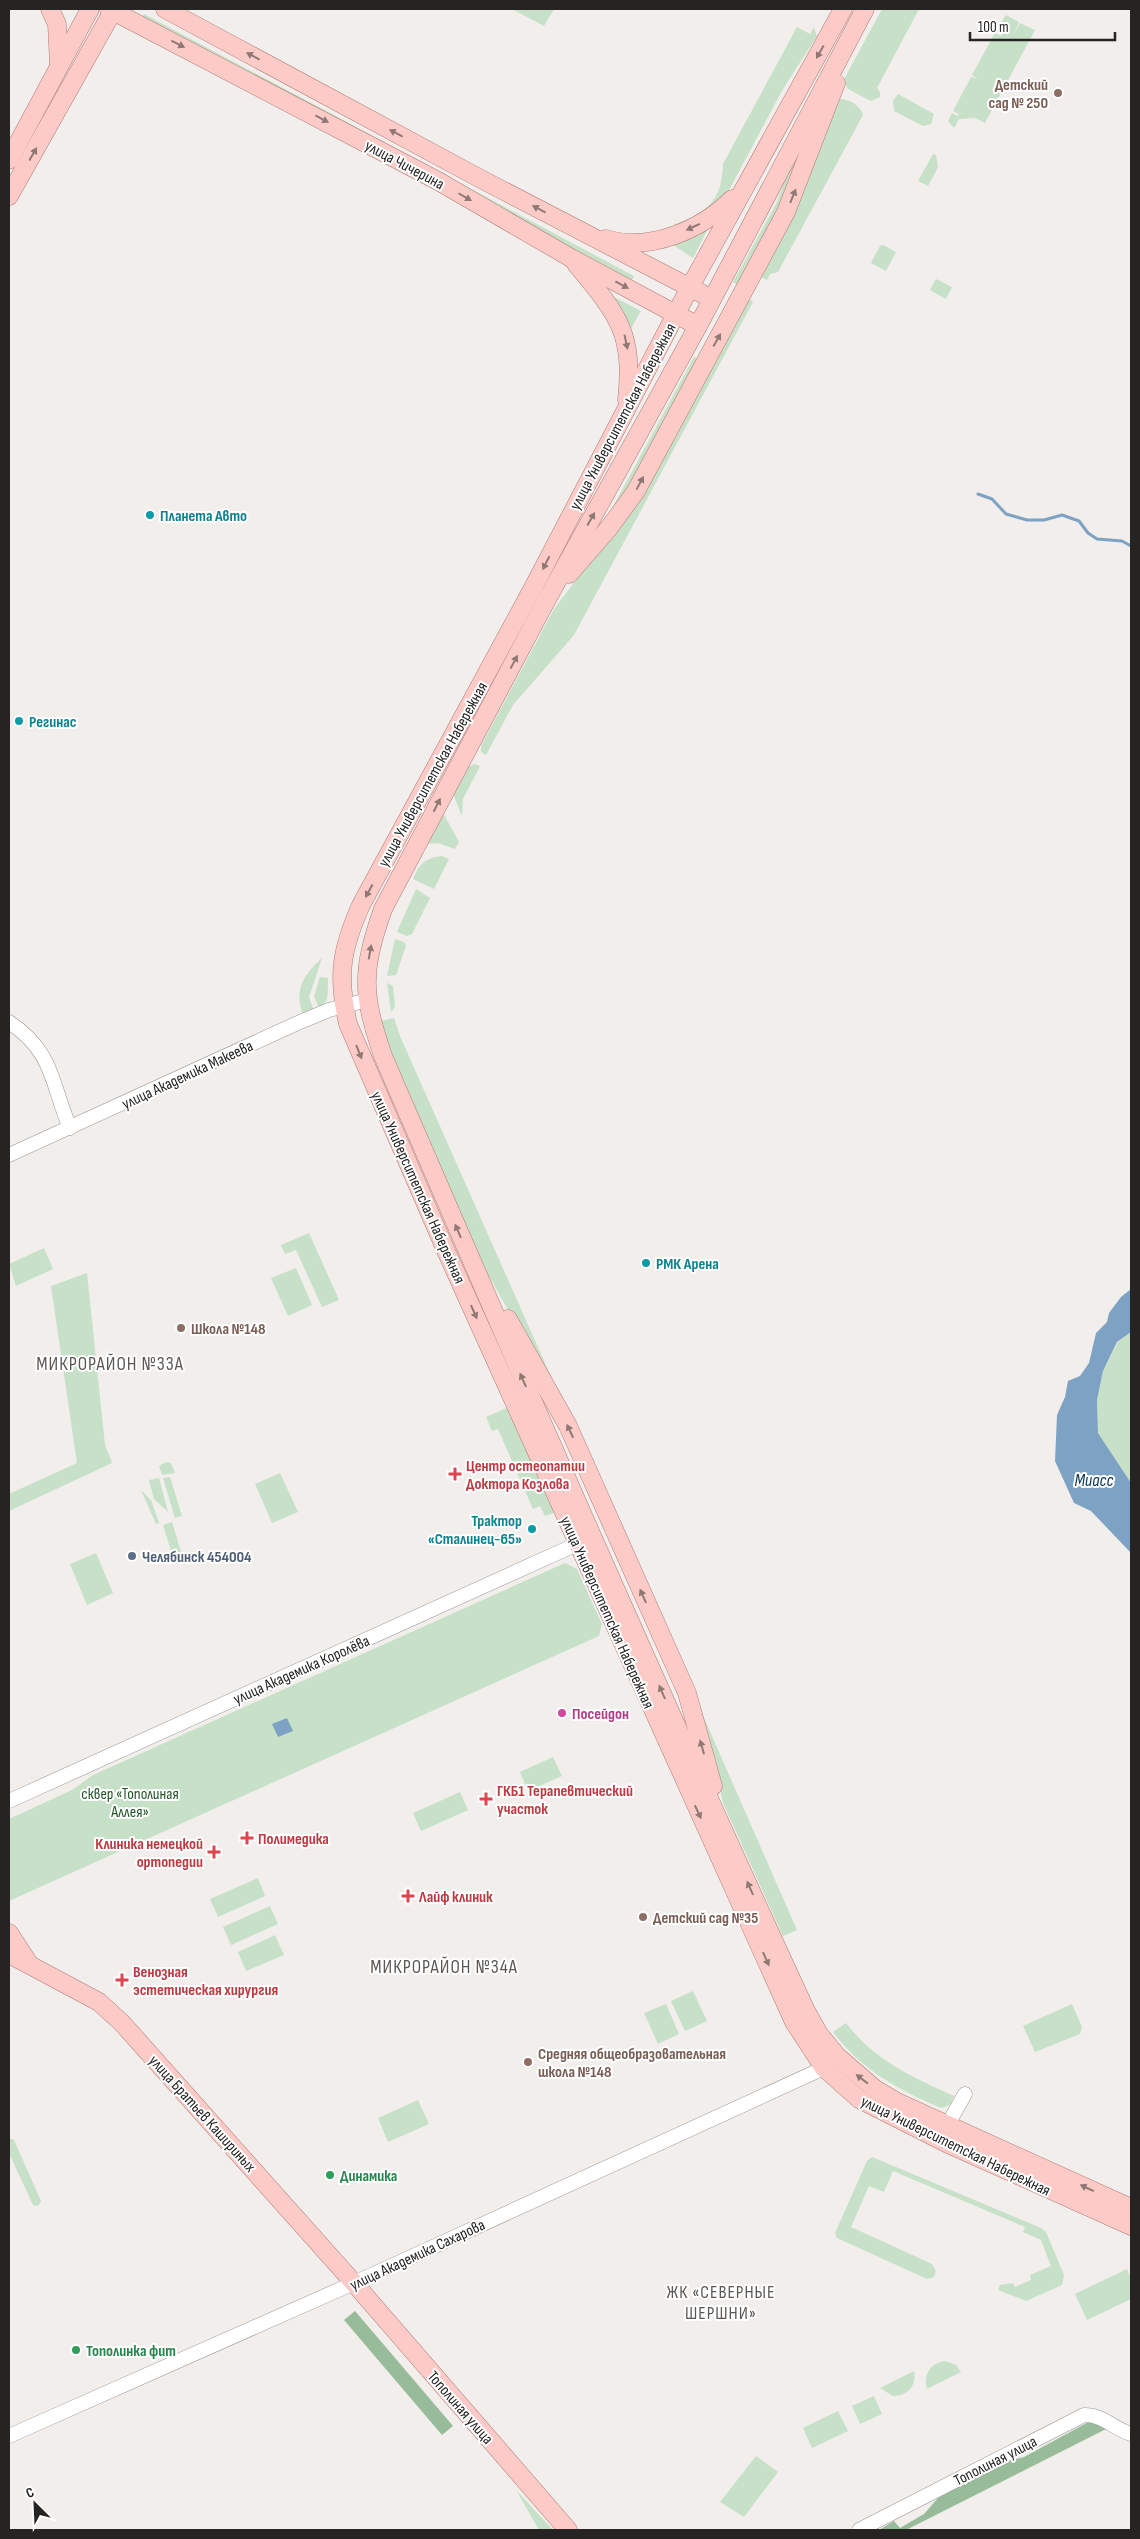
<svg xmlns="http://www.w3.org/2000/svg" width="1140" height="2539" font-family="'Sofia Sans Condensed',sans-serif">
  <rect width="100%" height="100%" fill="#f1eeec"/>
  <g fill="#c6e1c7">
    <polygon points="512,9 554,9 544,26"/>
    <polygon points="882,9 919,9 877,88 880,92 880,97 871,101 848,89 843,81"/>
    <polygon points="144,14 418,160 415,165 141,18"/>
    <polygon points="1006,15 1019,22 1014,34 1020,23 1035,30 985,123 975,118 959,119 954,128 948,121 952,113 958,116 959,114 953,111 971,77 978,79 972,75 995,33 1001,36 1002,34 996,31"/>
    <path d="M797,27L810,34L814,27L817,36L783,89L728,192L708,210L677,226L673,225C706,213 722,202 723,164Z"/>
    <polygon points="898,94 934,114 931,124 923,126 894,111 893,101"/>
    <path d="M838,99C847,98 861,105 863,115L778,272L770,274L767,280L758,275Z"/>
    <polygon points="819,113 782,208 740,286 733,282 776,204 792,162"/>
    <polygon points="933,154 936,155 938,167 928,186 918,181"/>
    <polygon points="428,166 634,276 632,280 425,170"/>
    <polygon points="708,229 693,258 673,245"/>
    <polygon points="883,245 896,252 886,271 871,263 880,246"/>
    <polygon points="936,279 952,287 946,299 930,290"/>
    <polygon points="747,296 753,302 574,635 513,705 486,755 481,752 481,746 554,609 600,548"/>
    <polygon points="614,297 641,311 629,332"/>
    <polygon points="694,357 700,360 630,490 603,525"/>
    <polygon points="474,764 480,766 463,799 462,816 453,794 467,768"/>
    <polygon points="443,813 459,842 455,849 438,843 427,844"/>
    <path d="M442,856L449,859L434,889L413,879C419,864 425,858 442,856Z"/>
    <polygon points="416,889 430,898 412,934 407,936 397,932"/>
    <polygon points="395,939 404,942 406,946 396,975 387,976"/>
    <path d="M322,958L309,997L314,1011L303,1015C294,989 303,976 322,958Z"/>
    <path d="M320,977L328,978C327,991 331,1001 319,1008L314,997Z"/>
    <polygon points="387,983 393,986 395,1007 391,1012"/>
    <polygon points="394,1018 400,1036 568,1415 483,1266 388,1048 380,1021"/>
    <polygon points="309,1233 339,1300 322,1307 296,1250 285,1254 281,1245"/>
    <polygon points="44,1248 53,1269 16,1286 9,1264"/>
    <polygon points="296,1268 312,1305 288,1316 271,1278"/>
    <polygon points="87,1273 105,1445 112,1463 9,1511 9,1494 77,1463 51,1286"/>
    <polygon points="1131,1332 1131,1483 1098,1433 1097,1400 1103,1371 1118,1342"/>
    <polygon points="509,1407 556,1512 545,1516 540,1506 533,1509 498,1429 492,1431 486,1417"/>
    <polygon points="166,1462 171,1463 175,1473 162,1475 159,1466"/>
    <polygon points="280,1473 298,1512 272,1523 255,1484"/>
    <polygon points="170,1477 182,1516 175,1518 163,1478"/>
    <polygon points="159,1478 168,1512 154,1499 149,1480"/>
    <polygon points="141,1490 151,1500 159,1523 156,1524"/>
    <polygon points="172,1522 181,1552 172,1554 163,1525"/>
    <polygon points="96,1553 113,1593 87,1605 70,1564"/>
    <polygon points="565,1563 577,1569 602,1624 599,1636 9,1901 9,1819 72,1790 93,1775"/>
    <polygon points="687,1679 797,1930 783,1936 723,1803 715,1765"/>
    <polygon points="553,1757 562,1776 528,1791 520,1772"/>
    <polygon points="460,1792 468,1810 421,1831 413,1813"/>
    <polygon points="258,1878 265,1896 218,1917 210,1899"/>
    <polygon points="270,1906 278,1924 231,1945 223,1927"/>
    <polygon points="275,1935 284,1955 246,1971 238,1952"/>
    <polygon points="693,1991 707,2021 685,2031 671,2001"/>
    <polygon points="666,2004 679,2034 658,2044 644,2013"/>
    <polygon points="1072,2004 1082,2027 1080,2034 1035,2052 1023,2026"/>
    <path d="M846,2023C874,2060 912,2077 954,2096L950,2105L941,2108C898,2090 861,2069 833,2032Z"/>
    <polygon points="418,2100 429,2124 388,2142 378,2118"/>
    <polygon points="9,2138 14,2140 41,2201 38,2206 33,2205 9,2153"/>
    <polygon points="872,2157 1041,2228 1046,2232 1064,2275 1062,2285 1026,2301 998,2290 1000,2285 1013,2283 1015,2287 1031,2280 1030,2275 1051,2266 1041,2240 1023,2232 1025,2227 893,2171 884,2192 869,2186 851,2227 932,2264 936,2271 934,2277 927,2279 837,2238 835,2233 867,2161"/>
    <polygon points="1127,2269 1131,2279 1131,2299 1087,2320 1075,2294"/>
    <path d="M945,2361L956,2365L961,2372L927,2389C923,2375 930,2363 945,2361Z"/>
    <path d="M914,2371C917,2385 908,2396 893,2396L880,2388Z"/>
    <polygon points="874,2396 882,2414 860,2424 852,2406"/>
    <polygon points="838,2411 848,2431 812,2448 803,2428"/>
    <polygon points="756,2456 778,2472 744,2517 720,2502"/>
    <polygon points="516,2490 553,2530 539,2530"/>
  </g>
  <g fill="#98bc99">
    <polygon points="355,2311 453,2426 442,2435 344,2320"/>
    <polygon points="1094,2419 1108,2428 906,2530 879,2530 894,2521 900,2528 924,2514 938,2498 1008,2461 1024,2457"/>
  </g>
  <g fill="#7ea2c3">
    <polygon points="1131,1289 1131,1332 1117,1342 1103,1371 1097,1400 1098,1433 1131,1483 1131,1553 1091,1511 1074,1503 1055,1461 1057,1415 1065,1397 1068,1381 1080,1376 1089,1363 1096,1333 1107,1322 1109,1313 1121,1297"/>
    <polygon points="287,1718 293,1731 278,1737 272,1724"/>
  </g>
  <g fill="none" stroke-linecap="round" stroke-linejoin="round">
    <polyline stroke="#7ea2c3" stroke-width="3" points="978,494 992,499 1006,514 1027,520 1044,520 1062,515 1079,521 1088,533 1097,539 1122,541 1131,546"/>
    <g stroke="#989593" stroke-width="15">
      <g id="minor">
        <path d="M9,1022C54,1052 51,1083 70,1128"/>
        <polyline points="9,1155 300,1022 329,1010 367,1000"/>
        <polyline points="9,1801 586,1540"/>
        <polyline points="948,2124 965,2094"/>
        <polyline points="9,2436 354,2283 824,2068"/>
        <path d="M859,2530L1084,2415C1104,2415 1112,2428 1131,2434"/>
      </g>
    </g>
    <g stroke="#af7a76" stroke-width="19">
      <g id="major">
        <polyline points="50,9 57,24 59,65"/>
        <polyline points="109,9 438,181 571,258 698,326"/>
        <polyline points="165,9 479,178 712,299"/>
        <path d="M843,9L690,287L533,588L361,905C341,950 337,976 348,1024L447,1253L794,2022L824,2068L859,2099L946,2143L1131,2226"/>
        <path d="M865,9L698,326L545,603L383,909C361,972 362,994 383,1056C521,1375 660,1695 806,2011L819,2034L837,2056L875,2089L897,2102L1131,2208"/>
        <polyline points="9,160 90,9"/>
        <polyline points="9,196 114,9"/>
        <path d="M606,239C650,252 701,230 732,199"/>
        <path d="M576,264C618,315 634,332 627,400"/>
        <polyline points="569,574 609,528 636,491 786,212 836,83"/>
        <polyline points="508,1319 568,1426 687,1693 713,1786"/>
        <polyline points="9,1933 28,1962"/>
        <polyline points="9,1954 99,2002 122,2023 354,2283 568,2530"/>
      </g>
    </g>
    <use href="#minor" stroke="#fff" stroke-width="14"/>
    <use href="#major" stroke="#fccbc7" stroke-width="18"/>
  </g>
  <defs><path id="oneway-solid" d="M-6-.8H1V-3.2L6.5 0L1 3.2V.8H-6Z" transform="scale(1.25)"/></defs>
  <g fill="#907875">
    <use href="#oneway-solid" transform="translate(178 44) rotate(27)"/>
    <use href="#oneway-solid" transform="translate(820 52) rotate(119)"/>
    <use href="#oneway-solid" transform="translate(253 56) rotate(-152)"/>
    <use href="#oneway-solid" transform="translate(322 119) rotate(28)"/>
    <use href="#oneway-solid" transform="translate(396 133) rotate(-152)"/>
    <use href="#oneway-solid" transform="translate(33 154) rotate(-60)"/>
    <use href="#oneway-solid" transform="translate(793 196) rotate(-68)"/>
    <use href="#oneway-solid" transform="translate(465 197) rotate(30)"/>
    <use href="#oneway-solid" transform="translate(539 209) rotate(-152)"/>
    <use href="#oneway-solid" transform="translate(693 227) rotate(155)"/>
    <use href="#oneway-solid" transform="translate(622 285) rotate(28)"/>
    <use href="#oneway-solid" transform="translate(717 340) rotate(-61)"/>
    <use href="#oneway-solid" transform="translate(626 342) rotate(78)"/>
    <use href="#oneway-solid" transform="translate(640 483) rotate(-62)"/>
    <use href="#oneway-solid" transform="translate(591 519) rotate(-61)"/>
    <use href="#oneway-solid" transform="translate(546 563) rotate(117)"/>
    <use href="#oneway-solid" transform="translate(514 662) rotate(-62)"/>
    <use href="#oneway-solid" transform="translate(437 805) rotate(-63)"/>
    <use href="#oneway-solid" transform="translate(369 891) rotate(119)"/>
    <use href="#oneway-solid" transform="translate(370 952) rotate(-80)"/>
    <use href="#oneway-solid" transform="translate(359 1052) rotate(68)"/>
    <use href="#oneway-solid" transform="translate(458 1231) rotate(-113)"/>
    <use href="#oneway-solid" transform="translate(474 1312) rotate(66)"/>
    <use href="#oneway-solid" transform="translate(523 1380) rotate(-114)"/>
    <use href="#oneway-solid" transform="translate(570 1431) rotate(-115)"/>
    <use href="#oneway-solid" transform="translate(643 1596) rotate(-114)"/>
    <use href="#oneway-solid" transform="translate(662 1692) rotate(-114)"/>
    <use href="#oneway-solid" transform="translate(702 1747) rotate(-106)"/>
    <use href="#oneway-solid" transform="translate(698 1812) rotate(65)"/>
    <use href="#oneway-solid" transform="translate(750 1888) rotate(-114)"/>
    <use href="#oneway-solid" transform="translate(766 1959) rotate(66)"/>
    <use href="#oneway-solid" transform="translate(862 2079) rotate(-142)"/>
    <use href="#oneway-solid" transform="translate(1087 2188) rotate(-155)"/>
  </g>
  <g fill="#8d6e63" stroke="#fff" stroke-width="2">
    <circle cx="1058" cy="93" r="5"/>
    <circle cx="181" cy="1328" r="5"/>
    <circle cx="643" cy="1917" r="5"/>
    <circle cx="528" cy="2062" r="5"/>
  </g>
  <g fill="#0f9aa8" stroke="#fff" stroke-width="2">
    <circle cx="150" cy="515" r="5"/>
    <circle cx="19" cy="721" r="5"/>
    <circle cx="646" cy="1263" r="5"/>
    <circle cx="532" cy="1529" r="5"/>
  </g>
  <g fill="#e0444e" stroke="#fff" stroke-width="2">
    <path d="M452.5 1466.5h5v5h5v5h-5v5h-5v-5h-5v-5h5z"/>
    <path d="M483.5 1791.5h5v5h5v5h-5v5h-5v-5h-5v-5h5z"/>
    <path d="M244.5 1830.5h5v5h5v5h-5v5h-5v-5h-5v-5h5z"/>
    <path d="M211.5 1844.5h5v5h5v5h-5v5h-5v-5h-5v-5h5z"/>
    <path d="M405.5 1888.5h5v5h5v5h-5v5h-5v-5h-5v-5h5z"/>
    <path d="M119.5 1972.5h5v5h5v5h-5v5h-5v-5h-5v-5h5z"/>
  </g>
  <circle fill="#5c6f8a" stroke="#fff" stroke-width="2" cx="132" cy="1556" r="5"/>
  <circle fill="#d1479c" stroke="#fff" stroke-width="2" cx="562" cy="1713" r="5"/>
  <g fill="#2e9e5b" stroke="#fff" stroke-width="2">
    <circle cx="330" cy="2175" r="5"/>
    <circle cx="76" cy="2350" r="5"/>
  </g>
  <g text-anchor="middle" stroke-width="4" stroke-linejoin="round" paint-order="stroke">
    <g font-size="16" font-weight="bold" fill="#785e54" stroke="#fff" text-anchor="start">
      <text x="1048" y="90" text-anchor="end">Детский<tspan x="1048" dy="18">сад № 250</tspan></text>
      <text x="191" y="1334">Школа №148</text>
      <text x="653" y="1923">Детский сад №35</text>
      <text x="538" y="2059">Средняя общеобразовательная<tspan x="538" dy="18">школа №148</tspan></text>
    </g>
    <g font-size="16" fill="#252423" stroke="#fff">
      <text transform="translate(405 164) rotate(28)" y="6">улица Чичерина</text>
      <text transform="translate(622 416) rotate(-62)" y="6">улица Университетская Набережная</text>
      <text transform="translate(432 774) rotate(-61)" y="6">улица Университетская Набережная</text>
      <text transform="translate(187 1074) rotate(-25)" y="6">улица Академика Макеева</text>
      <text transform="translate(419 1187) rotate(66)" y="6">улица Университетская Набережная</text>
      <text transform="translate(608 1612) rotate(66)" y="6">улица Университетская Набережная</text>
      <text transform="translate(301 1669) rotate(-24)" y="6">улица Академика Королёва</text>
      <text transform="translate(203 2113) rotate(48)" y="6">улица Братьев Кашириных</text>
      <text transform="translate(956 2145) rotate(26)" y="6">улица Университетская Набережная</text>
      <text transform="translate(417 2254) rotate(-25)" y="6">улица Академика Сахарова</text>
      <text transform="translate(461 2407) rotate(49)" y="6">Тополиная улица</text>
      <text transform="translate(995 2460) rotate(-27)" y="6">Тополиная улица</text>
    </g>
    <g font-size="16" font-weight="bold" fill="#0d838f" stroke="#fff" text-anchor="start">
      <text x="160" y="521">Планета Авто</text>
      <text x="29" y="727">Регинас</text>
      <text x="656" y="1269">РМК Арена</text>
      <text x="522" y="1526" text-anchor="end">Трактор<tspan x="522" dy="18">«Сталинец-65»</tspan></text>
    </g>
    <g font-size="16" font-weight="bold" fill="#be3a42" stroke="#fff" text-anchor="start">
      <text x="466" y="1471">Центр остеопатии<tspan x="466" dy="18">Доктора Козлова</tspan></text>
      <text x="497" y="1796">ГКБ1 Терапевтический<tspan x="497" dy="18">участок</tspan></text>
      <text x="258" y="1844">Полимедика</text>
      <text x="203" y="1849" text-anchor="end">Клиника немецкой<tspan x="203" dy="18">ортопедии</tspan></text>
      <text x="419" y="1902">Лайф клиник</text>
      <text x="133" y="1977">Венозная<tspan x="133" dy="18">эстетическая хирургия</tspan></text>
    </g>
    <g font-size="16" font-weight="bold" fill="#4e5e75" stroke="#fff" text-anchor="start">
      <text x="142" y="1562">Челябинск 454004</text>
    </g>
    <g font-size="16" font-weight="bold" fill="#b23c85" stroke="#fff" text-anchor="start">
      <text x="572" y="1719">Посейдон</text>
    </g>
    <g font-size="16" fill="#225628" stroke="#fff">
      <text x="130" y="1799">сквер «Тополиная<tspan x="130" dy="18">Аллея»</tspan></text>
    </g>
    <g font-size="16" font-weight="bold" fill="#27864d" stroke="#fff" text-anchor="start">
      <text x="340" y="2181">Динамика</text>
      <text x="86" y="2356">Тополинка фит</text>
    </g>
    <g font-size="18" font-style="italic" fill="#0a3556" stroke="#fff">
      <text x="1094" y="1486">Миасс</text>
    </g>
    <g font-size="18" letter-spacing="1" fill="#5a5755" stroke="#fff">
      <text x="721" y="2298">ЖК «СЕВЕРНЫЕ<tspan x="721" dy="21">ШЕРШНИ»</tspan></text>
    </g>
    <g font-size="19" letter-spacing="1" fill="#5a5755" stroke="#fff">
      <text x="110" y="1370">МИКРОРАЙОН №33А</text>
      <text x="444" y="1973">МИКРОРАЙОН №34А</text>
    </g>
  </g>
  <rect width="1140" height="2539" fill="none" stroke="#252423" stroke-width="20"/>
  <g transform="translate(35 2504) rotate(336)" stroke="#ffffff" stroke-width="4" paint-order="stroke">
  <path d="M0-4L9 19L0 12L-9 19Z" fill="#252423"/>
  <text y="-8" font-size="14" font-weight="bold" text-anchor="middle" fill="#252423">С</text>
  </g>
  <path d="M970 32v8h145v-8" fill="none" stroke="#252423" stroke-width="2.5"/>
  <text x="978" y="32" font-size="15" fill="#252423" stroke="#ffffff" stroke-width="4" paint-order="stroke">100 m</text>
</svg>
